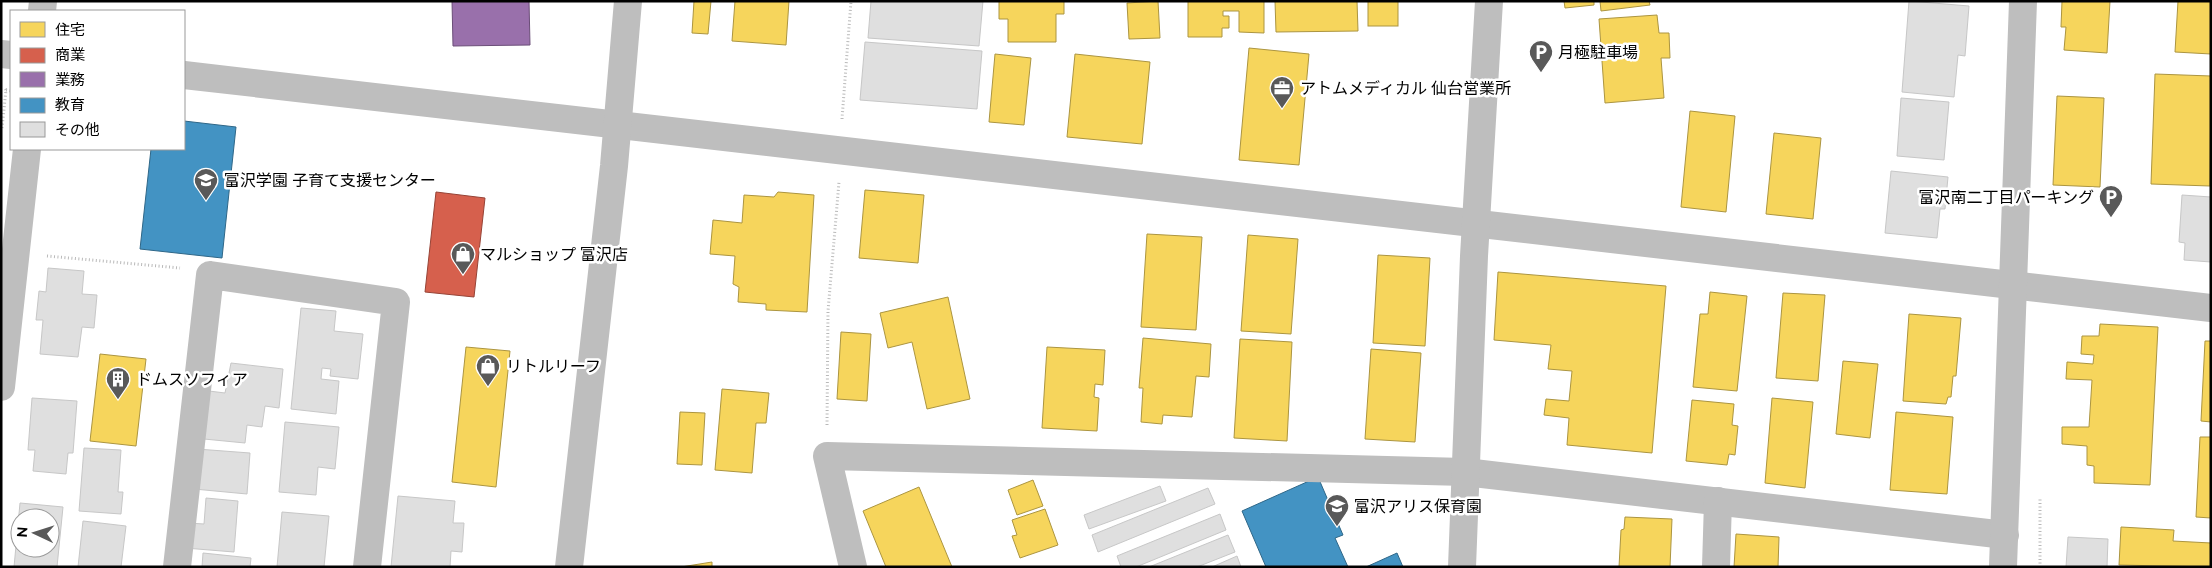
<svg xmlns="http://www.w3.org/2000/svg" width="2212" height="568" font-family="Raleway,'Noto Sans JP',sans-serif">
  <rect width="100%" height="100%" fill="#fff"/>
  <g fill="#f6d55c" stroke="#ac9540">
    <polygon points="694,1 711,1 708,34 692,33"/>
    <polygon points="735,1 789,1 786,45 732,41"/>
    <polygon points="999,1 1064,1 1064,14 1056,14 1056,42 1008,42 1008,19 999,19"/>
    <polygon points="1158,1 1160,38 1129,39 1127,3"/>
    <polygon points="1188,1 1264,1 1264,33 1239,32 1239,11 1223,11 1223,16 1229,16 1229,28 1222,28 1222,37 1188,37"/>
    <polygon points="1275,1 1357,1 1358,31 1276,32"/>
    <rect x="1368" y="1" width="30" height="25"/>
    <polygon points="1564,1 1594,1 1594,5 1565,8"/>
    <polygon points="1600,1 1649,1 1650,5 1601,11"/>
    <polygon points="2062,1 2110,1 2107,53 2064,50 2066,27 2061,27"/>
    <polygon points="2178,1 2211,1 2211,54 2175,52"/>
    <polygon points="1657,15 1659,33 1669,33 1670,58 1661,58 1664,98 1605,103 1599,19"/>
    <polygon points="1249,48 1309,54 1299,165 1239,160"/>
    <polygon points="995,54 1031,58 1024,125 989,122"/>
    <polygon points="1075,54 1150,62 1142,144 1067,137"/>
    <polygon points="2155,74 2211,76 2210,186 2151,184"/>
    <polygon points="2057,96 2104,98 2100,187 2053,185"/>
    <polygon points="1690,111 1735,116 1726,212 1681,207"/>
    <polygon points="1774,133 1821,138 1813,219 1766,214"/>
    <polygon points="865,190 924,195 918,263 859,258"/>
    <polygon points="778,192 814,195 807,312 766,310 766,304 738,302 739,287 733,284 735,256 710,254 713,220 742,223 744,195 774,197"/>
    <polygon points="1147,234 1202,237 1196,330 1141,327"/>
    <polygon points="1248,235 1298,239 1291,334 1241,331"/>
    <polygon points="1378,255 1430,258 1425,346 1373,343"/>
    <polygon points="1498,272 1666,286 1652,453 1567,445 1569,418 1544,415 1546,399 1569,401 1572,371 1548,369 1551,345 1494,340"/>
    <polygon points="1710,292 1747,296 1737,391 1693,387 1700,314 1708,314"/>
    <polygon points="1783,293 1825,295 1818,381 1776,378"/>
    <polygon points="948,297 970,399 927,409 912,342 888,348 880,313"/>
    <polygon points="1909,314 1961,318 1956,376 1953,376 1951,397 1948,397 1946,404 1903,401"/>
    <polygon points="2100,324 2158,327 2150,485 2094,483 2094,466 2087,465 2087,446 2062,444 2062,427 2089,427 2092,380 2066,379 2067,362 2093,364 2094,355 2081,354 2082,336 2099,336"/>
    <polygon points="841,332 871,334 867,401 837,399"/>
    <polygon points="1143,338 1211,344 1209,377 1196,376 1192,417 1163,415 1162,424 1141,422 1143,388 1139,388"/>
    <polygon points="1240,339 1292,342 1287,441 1234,438"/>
    <polygon points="2205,341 2211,341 2211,422 2201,421"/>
    <polygon points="466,347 510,351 496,487 452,482"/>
    <polygon points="1047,347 1105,350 1103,385 1095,384 1094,397 1099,398 1097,431 1042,428"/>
    <polygon points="1371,349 1421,353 1415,442 1365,439"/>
    <polygon points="100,354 146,359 136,446 90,441"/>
    <polygon points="1843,361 1878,364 1870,438 1836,434"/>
    <polygon points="722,389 769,393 766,423 756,423 752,473 715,470"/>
    <polygon points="1772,398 1813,402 1805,488 1765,483"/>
    <polygon points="1692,400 1734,404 1732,425 1738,426 1735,455 1729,454 1727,465 1686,461"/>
    <polygon points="680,412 705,413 702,465 677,464"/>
    <polygon points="1896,412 1953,417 1947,494 1890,490"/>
    <polygon points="2200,437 2211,437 2211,518 2196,517"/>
    <polygon points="1033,480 1043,506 1017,515 1008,490"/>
    <polygon points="919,487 952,567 886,567 863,511"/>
    <polygon points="1045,509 1058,545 1020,558 1012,536 1017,535 1012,520"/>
    <polygon points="1625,517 1672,519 1670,567 1619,567 1621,530 1624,529"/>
    <polygon points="2121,527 2174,530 2173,541 2211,543 2211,567 2119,565"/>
    <polygon points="1736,534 1779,537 1778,567 1734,567"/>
    <polygon points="712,562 712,567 681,567"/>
  </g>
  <polygon fill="#d6604d" stroke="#964336" points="436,192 485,198 474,297 425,292"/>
  <polygon fill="#9970ab" stroke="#6b4e78" points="452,1 529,1 530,45 453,46"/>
  <g fill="#4393c3" stroke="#2f6788">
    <polygon points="184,121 236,127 222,258 140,249 151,149 184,149"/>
    <polygon points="1318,477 1343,535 1335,538 1348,567 1266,567 1242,511"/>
    <polygon points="1397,553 1403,567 1366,567"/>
  </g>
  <g fill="#dfdfdf" stroke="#c7c7c7" fill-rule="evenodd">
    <polygon points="871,1 983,1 979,46 868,38"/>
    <polygon points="1909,1 1969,6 1965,56 1958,55 1954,97 1902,92"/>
    <polygon points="865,42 982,51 977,109 860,100"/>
    <polygon points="1901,98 1949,102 1944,160 1897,156"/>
    <polygon points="1891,171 1948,177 1945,209 1940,209 1937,238 1885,233"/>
    <polygon points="2182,195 2211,197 2211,262 2184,260 2185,243 2179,242"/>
    <polygon points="48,268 84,271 82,294 97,295 94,328 82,327 78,357 40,354 43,320 36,320 39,291 46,292"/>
    <polygon points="301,308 336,311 334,331 363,334 358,379 330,376 331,369 322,368 321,379 339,381 336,414 291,409"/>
    <polygon points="231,363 283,369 279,408 265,406 262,427 247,425 245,443 204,439 209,391 225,393"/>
    <polygon points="32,398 77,401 73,453 68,453 66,474 33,471 35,450 28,450"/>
    <polygon points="285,422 339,427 335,469 318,467 316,495 279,492"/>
    <polygon points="84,448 121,450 118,492 123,492 121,514 79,511"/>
    <polygon points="197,449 250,453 247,494 194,489"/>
    <polygon points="1160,486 1166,501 1089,529 1084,515"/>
    <polygon points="1208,488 1215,504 1098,552 1092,535"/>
    <polygon points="398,496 455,501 453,523 464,523 462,552 451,551 450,567 391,567"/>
    <polygon points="206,498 238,501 234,552 185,548 188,523 204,524"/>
    <path d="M20,503L63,507L57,567H14ZM20,518H50V548H20Z"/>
    <polygon points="282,512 329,516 324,567 277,567"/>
    <polygon points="1220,514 1226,530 1136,567 1121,567 1117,556"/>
    <polygon points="83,521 126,526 121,567 78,567"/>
    <polygon points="1228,535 1235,552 1197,567 1149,567"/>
    <polygon points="2068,537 2108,539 2107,567 2066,567"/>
    <polygon points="203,553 251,558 250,567 202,567"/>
    <polygon points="1237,556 1241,567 1212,567"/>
  </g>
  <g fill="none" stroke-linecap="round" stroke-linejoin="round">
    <g stroke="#b9b9b9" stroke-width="3" stroke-dasharray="1 2.5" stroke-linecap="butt">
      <polyline points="6,90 11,91"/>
      <polyline points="842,119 851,1"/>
      <polyline points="2,128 6,90 4,87"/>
      <polyline points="47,256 180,268"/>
      <polyline points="827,425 828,311 839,182"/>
      <polyline points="2040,567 2040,497"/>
    </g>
    <g stroke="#bebebe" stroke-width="28">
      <polyline points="42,11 43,1"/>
      <polyline points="1,54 11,55"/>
      <polyline points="184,75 2211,308"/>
      <polyline points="1,387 27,149"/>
      <polyline points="177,567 210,275 396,302 367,567"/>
      <polyline points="569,567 614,166 628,1"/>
      <polyline points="853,567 827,456 1465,472 2005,535"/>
      <polyline points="1462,567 1474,256 1489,1"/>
      <polyline points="1716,567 1718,501"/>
      <polyline points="2003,567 2023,1"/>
    </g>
  </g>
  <defs>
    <g id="parking-pin" transform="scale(1.25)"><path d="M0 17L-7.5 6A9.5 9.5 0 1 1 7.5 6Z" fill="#595959" stroke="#fff"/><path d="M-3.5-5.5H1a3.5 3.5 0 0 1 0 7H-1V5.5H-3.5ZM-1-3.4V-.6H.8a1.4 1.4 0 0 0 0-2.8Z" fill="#fff"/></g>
    <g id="office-pin" transform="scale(1.25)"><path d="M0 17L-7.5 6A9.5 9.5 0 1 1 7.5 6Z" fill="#595959" stroke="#fff"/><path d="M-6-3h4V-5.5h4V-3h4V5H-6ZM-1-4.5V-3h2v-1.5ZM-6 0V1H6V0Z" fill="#fff"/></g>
    <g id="school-pin" transform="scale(1.25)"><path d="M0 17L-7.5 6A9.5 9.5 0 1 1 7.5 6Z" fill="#595959" stroke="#fff"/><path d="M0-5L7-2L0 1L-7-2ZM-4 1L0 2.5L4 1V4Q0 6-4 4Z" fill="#fff"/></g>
    <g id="shop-pin" transform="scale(1.25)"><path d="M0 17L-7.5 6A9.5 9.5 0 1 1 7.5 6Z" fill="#595959" stroke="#fff"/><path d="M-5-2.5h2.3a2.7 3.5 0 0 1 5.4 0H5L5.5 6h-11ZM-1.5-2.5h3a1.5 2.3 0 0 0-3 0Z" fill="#fff"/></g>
    <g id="building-pin" transform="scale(1.25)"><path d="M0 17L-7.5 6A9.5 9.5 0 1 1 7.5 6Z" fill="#595959" stroke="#fff"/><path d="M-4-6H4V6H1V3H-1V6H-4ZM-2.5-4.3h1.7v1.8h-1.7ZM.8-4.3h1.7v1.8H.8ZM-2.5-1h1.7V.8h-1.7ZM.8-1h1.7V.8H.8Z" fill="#fff"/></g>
  </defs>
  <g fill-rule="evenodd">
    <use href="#parking-pin" x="1541" y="52"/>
    <use href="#office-pin" x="1282" y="88"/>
    <use href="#school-pin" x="206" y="180"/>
    <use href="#parking-pin" x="2111" y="197"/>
    <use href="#shop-pin" x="463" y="254"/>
    <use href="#shop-pin" x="488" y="366"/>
    <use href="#building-pin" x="118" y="379"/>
    <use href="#school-pin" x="1337" y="506"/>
  </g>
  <g text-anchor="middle" stroke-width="5" stroke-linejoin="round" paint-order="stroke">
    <g font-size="16" fill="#000" stroke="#fff" text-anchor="start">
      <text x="1558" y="58">月極駐車場</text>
      <text x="1300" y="94">アトムメディカル 仙台営業所</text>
      <text x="224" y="186">富沢学園 子育て支援センター</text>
      <text x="2094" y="203" text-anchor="end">富沢南二丁目パーキング</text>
      <text x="480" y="260">マルショップ 富沢店</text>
      <text x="506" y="372">リトルリーフ</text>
      <text x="136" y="385">ドムスソフィア</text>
      <text x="1354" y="512">富沢アリス保育園</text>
    </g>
  </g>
  <rect width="2212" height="568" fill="none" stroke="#000000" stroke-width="5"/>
  <rect x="10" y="10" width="175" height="140" fill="#ffffff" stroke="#999999"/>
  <rect x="20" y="22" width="25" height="15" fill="#f6d55c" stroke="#999999"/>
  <text x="55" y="35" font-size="15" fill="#000000">住宅</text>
  <rect x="20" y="48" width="25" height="15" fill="#d6604d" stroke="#999999"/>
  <text x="55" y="60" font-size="15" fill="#000000">商業</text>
  <rect x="20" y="72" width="25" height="15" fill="#9970ab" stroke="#999999"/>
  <text x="55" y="85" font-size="15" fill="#000000">業務</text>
  <rect x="20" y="98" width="25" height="15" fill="#4393c3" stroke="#999999"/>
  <text x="55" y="110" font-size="15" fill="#000000">教育</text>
  <rect x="20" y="122" width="25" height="15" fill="#dfdfdf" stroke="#999999"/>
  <text x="55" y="135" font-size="15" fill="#000000">その他</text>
  <g transform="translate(35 533) rotate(274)"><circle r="24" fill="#ffffff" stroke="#999999"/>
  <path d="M0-4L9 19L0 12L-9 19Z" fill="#595959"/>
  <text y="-8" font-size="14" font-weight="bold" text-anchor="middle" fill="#000000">N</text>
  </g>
</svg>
